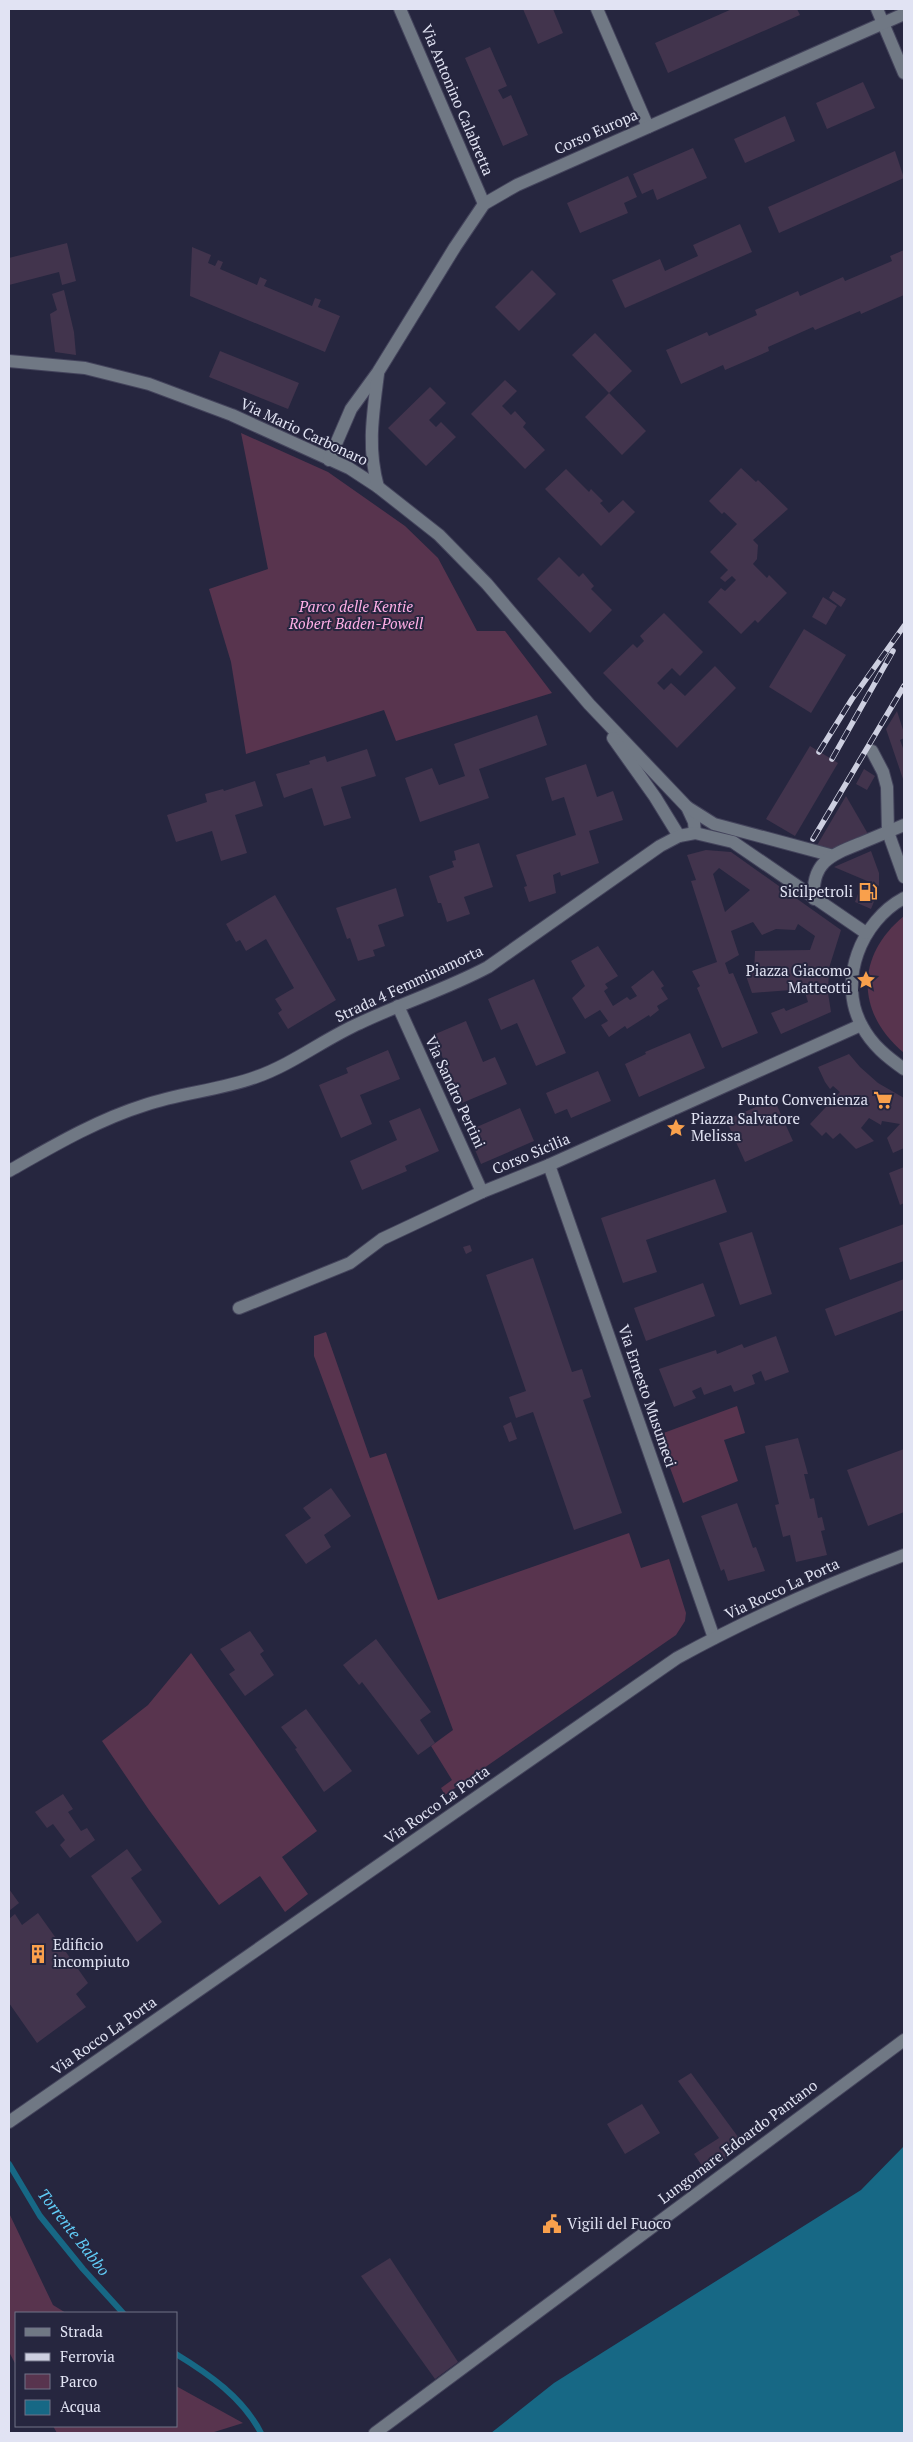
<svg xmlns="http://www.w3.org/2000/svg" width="913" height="2442" font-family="'PT Serif',serif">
  <rect width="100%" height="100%" fill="#26263f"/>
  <g fill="#58344e">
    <polygon points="241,433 328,472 405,526 438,558 477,631 505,631 552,693 396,741 384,710 246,754 231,662 209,589 268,569"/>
    <path d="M904,916V1053C856,1013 855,956 904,916Z"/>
    <polygon points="326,1332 370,1458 386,1453 438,1600 629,1533 641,1568 669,1559 686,1613 685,1621 676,1635 445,1795 441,1788 452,1780 431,1746 453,1730 314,1356 314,1336"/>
    <polygon points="737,1406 745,1433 724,1440 738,1481 683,1503 658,1435"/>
    <polygon points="191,1653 317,1831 282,1857 308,1894 285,1912 260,1876 219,1905 149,1810 102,1741 148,1705"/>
    <polygon points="9,2213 53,2305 66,2313 16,2313 16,2365 9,2352"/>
    <polygon points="176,2386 243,2423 211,2433 57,2433 53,2426 176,2426"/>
  </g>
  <polygon fill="#176885" points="904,2146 904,2433 491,2433 554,2383 861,2190"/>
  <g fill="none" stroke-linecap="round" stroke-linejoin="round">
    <g stroke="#176885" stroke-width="6">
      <polyline points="9,2164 40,2216 83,2269 123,2313"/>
      <path d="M176,2354C209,2374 243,2398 261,2433"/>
    </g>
  </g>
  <g fill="#42344d" fill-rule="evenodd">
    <polygon points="523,9 553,9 563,33 538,44"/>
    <polygon points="732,9 797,9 800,15 668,73 655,43"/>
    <polygon points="490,47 507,86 498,90 503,99 511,95 528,135 503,146 465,58"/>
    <polygon points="863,82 875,108 827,129 816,103"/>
    <polygon points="785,116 795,141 745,163 734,139"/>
    <polygon points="693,148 707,178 657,200 653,189 642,194 633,174"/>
    <polygon points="895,151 904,178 779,233 768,207"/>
    <polygon points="628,176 637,197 624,203 628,213 580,233 567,203"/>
    <polygon points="740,224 752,252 625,308 612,280 660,259 665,271 698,256 693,245"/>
    <polygon points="67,243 76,281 62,285 59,272 9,285 9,258"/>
    <polygon points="192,247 211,255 208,263 215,266 218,260 223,262 220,269 257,285 260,277 267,280 264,286 312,306 315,298 321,300 318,307 340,316 325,352 190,296"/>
    <polygon points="904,250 904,295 861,314 860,311 815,330 813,327 768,347 769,351 725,370 723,365 681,384 666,350 707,332 709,336 757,315 755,310 798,291 800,296 843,277 845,281 892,261 890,256"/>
    <polygon points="532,270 556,294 519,331 495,307"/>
    <polygon points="64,290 74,332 76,355 55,352 50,314 57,310 52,294"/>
    <polygon points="595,333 632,371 609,393 572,355"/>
    <polygon points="220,351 299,383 288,409 209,377"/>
    <polygon points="505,380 517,391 502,406 511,415 515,411 526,423 523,427 545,450 525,469 471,414"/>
    <polygon points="430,387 446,403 429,420 436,427 441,422 456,437 426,466 388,428"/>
    <polygon points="609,393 646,431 622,455 585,417"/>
    <polygon points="741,468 756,482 758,480 788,509 753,540 758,545 757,559 753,564 767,578 769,575 787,593 758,623 755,620 741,634 708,602 721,588 725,591 736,580 732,576 725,582 720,578 728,570 710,552 737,524 724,512 722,514 709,501"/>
    <polygon points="566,469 589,492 591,489 603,501 600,503 609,513 623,500 635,512 601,546 545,489"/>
    <polygon points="559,557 579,577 583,573 594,586 591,589 612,610 590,633 537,579"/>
    <polygon points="833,591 846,599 841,607 829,598"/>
    <polygon points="823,597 837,606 826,625 812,617"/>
    <polygon points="664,613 703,652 680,676 672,668 657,683 664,690 671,683 685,696 715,666 736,688 677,748 603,673 633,644 637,648 644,641 640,636"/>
    <polygon points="804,629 846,655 811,713 769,687"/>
    <polygon points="897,711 904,733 904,738 900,740 904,751 904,782 886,729"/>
    <polygon points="537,715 547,745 479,769 489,798 420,822 405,778 432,768 439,785 465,776 454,744"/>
    <polygon points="810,746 838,763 795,836 766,819"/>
    <polygon points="367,749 376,776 341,787 351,818 324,826 312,788 284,798 276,774 310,764 309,761 325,756 327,762"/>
    <polygon points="586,764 597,797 613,791 623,820 589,831 599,863 561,876 560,872 553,875 556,893 529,902 524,887 527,886 516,855 576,835 564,797 552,801 545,778"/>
    <polygon points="864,769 875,776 867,790 856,784"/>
    <polygon points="255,781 263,806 235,815 247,853 221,861 212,831 176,842 167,815 207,802 205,794 223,789 224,791"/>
    <polygon points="846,796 868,834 829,850 816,847"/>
    <polygon points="479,843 493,887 464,897 470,914 447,922 441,903 438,903 429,876 454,867 452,861 456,860 454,851"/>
    <path d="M706,850L731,852L841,930L829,968L828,993L831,1012L781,1034L771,1013L784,1008L786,1011L808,1002L804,989L752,993L745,973L754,972L755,951L810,950L815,936L798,924L795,930L776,929L762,935L753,922L731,931L739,955L725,963L729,974L733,973L758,1033L722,1048L697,988L700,986L692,971L717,962L691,881L696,880L687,855ZM719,868L750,890L725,912L713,874Z"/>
    <polygon points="871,851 879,873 879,886 834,867"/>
    <polygon points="862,883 879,889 871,909 855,902"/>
    <polygon points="396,888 404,916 378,925 385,946 373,950 375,956 358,961 350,938 347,939 336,908"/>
    <polygon points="275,895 336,1000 288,1029 278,1013 282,1010 275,999 294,988 266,939 246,951 240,940 236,942 226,924"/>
    <polygon points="598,946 618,976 605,984 608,988 604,991 613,1006 627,997 630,1000 637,996 631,987 653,970 664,986 661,988 668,999 657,1006 659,1010 650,1017 649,1015 627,1029 625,1026 609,1037 601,1025 608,1021 600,1010 585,1019 572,998 585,986 571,961"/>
    <polygon points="534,979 566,1053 536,1066 517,1023 501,1030 488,999"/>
    <polygon points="466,1021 483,1062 495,1057 507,1084 462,1103 433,1035"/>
    <polygon points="690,1033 705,1068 639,1097 625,1064 646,1054 645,1052"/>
    <polygon points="388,1050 400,1079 360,1095 372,1124 341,1138 319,1085 348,1073 346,1068"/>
    <polygon points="849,1054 860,1067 878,1083 904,1098 904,1148 893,1153 887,1138 900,1124 882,1121 881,1125 869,1118 861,1128 874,1141 856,1149 840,1133 833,1139 826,1132 822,1136 810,1124 840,1092 833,1086 830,1089 825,1082 818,1067"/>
    <polygon points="598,1071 611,1101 571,1118 567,1109 555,1114 546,1093"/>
    <polygon points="774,1099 793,1141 745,1162 726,1120"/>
    <polygon points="420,1108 439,1151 405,1166 407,1171 362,1190 350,1161 397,1140 389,1121"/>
    <polygon points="520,1108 534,1141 481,1164 473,1145 479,1143 472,1129"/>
    <polygon points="904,1167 904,1203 900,1205 889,1173"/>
    <polygon points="715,1179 727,1212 646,1240 657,1272 623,1283 601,1218"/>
    <polygon points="904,1224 904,1261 850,1280 839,1248"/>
    <polygon points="752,1232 772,1294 740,1305 719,1243"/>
    <polygon points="470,1245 472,1251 466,1254 463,1247"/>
    <polygon points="533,1258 572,1372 582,1369 591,1397 583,1400 622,1513 574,1530 533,1412 516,1418 509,1397 526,1391 486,1275"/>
    <polygon points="904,1279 904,1310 835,1336 825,1309"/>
    <polygon points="703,1283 715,1316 646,1341 634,1308"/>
    <polygon points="776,1336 789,1372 765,1381 761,1371 752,1375 755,1384 734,1392 731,1385 704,1395 701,1387 692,1391 696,1398 674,1407 659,1369 716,1350 717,1354 742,1344 744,1348"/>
    <polygon points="511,1422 517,1439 509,1442 503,1426"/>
    <polygon points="798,1438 808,1474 804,1474 810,1499 814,1498 818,1518 822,1517 825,1530 821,1531 827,1555 796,1562 790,1535 783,1537 775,1505 779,1504 765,1446"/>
    <polygon points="904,1449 904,1512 868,1526 847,1470"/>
    <polygon points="331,1488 351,1516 324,1535 331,1547 306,1564 285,1535 311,1518 303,1508"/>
    <polygon points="737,1503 753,1548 756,1547 765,1571 728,1581 724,1569 721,1571 701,1516"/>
    <polygon points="250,1631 264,1651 260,1654 274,1675 245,1696 229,1674 235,1670 220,1649"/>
    <polygon points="376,1639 431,1712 420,1720 435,1743 418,1755 362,1682 359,1685 343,1665"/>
    <polygon points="306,1709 352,1771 324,1792 295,1749 297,1748 281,1727"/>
    <polygon points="63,1794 73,1809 68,1812 81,1831 87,1828 95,1840 70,1858 60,1845 65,1840 53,1824 47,1828 35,1812"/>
    <polygon points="127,1849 142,1870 131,1878 162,1922 137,1942 91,1876"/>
    <polygon points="9,1889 19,1903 9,1911"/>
    <polygon points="38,1913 88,1983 76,1994 86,2007 37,2043 9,2003 9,1919 15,1914 22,1925"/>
    <polygon points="691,2073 744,2145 707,2173 694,2154 719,2138 678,2081"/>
    <polygon points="642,2104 660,2133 625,2154 607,2124"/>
    <polygon points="390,2258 458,2362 435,2379 361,2276"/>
  </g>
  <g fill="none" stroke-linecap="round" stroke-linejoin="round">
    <g stroke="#44445c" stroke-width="14">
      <g id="minor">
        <polyline points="400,9 484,204"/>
        <polyline points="597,9 648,127"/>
        <polyline points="877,9 904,73"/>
        <polyline points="9,361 85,368 149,384 232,415 349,468 378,487 439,535 487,584 589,704 687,807 694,822 695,833"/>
        <polyline points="329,460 351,409 378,372 455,247 484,204 517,185 904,14"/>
        <path d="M378,487C367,447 373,414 378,374"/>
        <polyline points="613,738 655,797 679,836"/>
        <polyline points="872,751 883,772 887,787 888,832 904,877"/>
        <polyline points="687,807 714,824 830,855"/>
        <path d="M904,898C861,921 837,981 862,1026C872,1045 887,1057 904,1069"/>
        <path d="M814,899C811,862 831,855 861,843C875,837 890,831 904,825"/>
        <polyline points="398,1006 482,1192"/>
        <polyline points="549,1165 714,1638"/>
        <path d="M9,1171C53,1146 97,1120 145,1105C181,1093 220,1090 256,1077C293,1064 324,1039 360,1023C402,1003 447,989 488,967L660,846L679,836L695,833L733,842L866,933"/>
        <polyline points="239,1308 350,1263 382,1239 482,1192 549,1165 861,1025"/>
        <path d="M9,2122L677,1658C750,1618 827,1584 904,1555"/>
        <polyline points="375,2433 904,2040"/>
      </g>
    </g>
    <use href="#minor" stroke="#707884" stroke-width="12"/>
    <g stroke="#cdcfe0" stroke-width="5.5">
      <g id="rail">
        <polyline points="819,752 852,699 904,626"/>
        <polyline points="832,759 893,651"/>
        <polyline points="813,839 904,686"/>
      </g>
    </g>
    <use href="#rail" stroke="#26263f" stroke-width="4" stroke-dasharray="11" stroke-linecap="butt"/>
  </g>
  <defs>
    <g id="fuel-bare" transform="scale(1.5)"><path d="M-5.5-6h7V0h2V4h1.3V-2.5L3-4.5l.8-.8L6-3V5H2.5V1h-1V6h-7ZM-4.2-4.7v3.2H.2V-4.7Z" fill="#f9a04c" stroke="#26263f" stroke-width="2.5" paint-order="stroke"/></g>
    <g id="sight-bare" transform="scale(1.5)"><path d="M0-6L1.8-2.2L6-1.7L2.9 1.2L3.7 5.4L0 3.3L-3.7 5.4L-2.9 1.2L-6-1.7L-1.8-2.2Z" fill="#f9a04c" stroke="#26263f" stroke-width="2.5" paint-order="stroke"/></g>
    <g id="supermarket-bare" transform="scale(1.5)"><path d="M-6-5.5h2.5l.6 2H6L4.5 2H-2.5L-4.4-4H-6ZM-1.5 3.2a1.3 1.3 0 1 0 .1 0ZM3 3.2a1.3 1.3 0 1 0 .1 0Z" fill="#f9a04c" stroke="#26263f" stroke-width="2.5" paint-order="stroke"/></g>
    <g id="building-bare" transform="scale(1.5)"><path d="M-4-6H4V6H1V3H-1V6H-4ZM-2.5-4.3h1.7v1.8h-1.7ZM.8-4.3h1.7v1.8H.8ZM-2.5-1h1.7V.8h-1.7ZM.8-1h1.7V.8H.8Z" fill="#f9a04c" stroke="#26263f" stroke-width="2.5" paint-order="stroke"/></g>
    <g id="civic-bare" transform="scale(1.5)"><path d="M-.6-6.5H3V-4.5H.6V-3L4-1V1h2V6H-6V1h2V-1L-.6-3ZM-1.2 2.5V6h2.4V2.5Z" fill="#f9a04c" stroke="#26263f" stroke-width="2.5" paint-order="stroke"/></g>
  </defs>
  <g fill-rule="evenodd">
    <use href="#fuel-bare" x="868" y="892"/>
    <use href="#sight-bare" x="866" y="980"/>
    <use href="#supermarket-bare" x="883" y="1100"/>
    <use href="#sight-bare" x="676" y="1128"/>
    <use href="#building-bare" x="38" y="1954"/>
    <use href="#civic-bare" x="552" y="2224"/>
  </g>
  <g text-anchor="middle" stroke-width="4" stroke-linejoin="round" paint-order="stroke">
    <g font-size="15" fill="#e1e3f3" stroke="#26263f">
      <text transform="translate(457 100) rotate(67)" y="5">Via Antonino Calabretta</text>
      <text transform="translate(596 132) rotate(-24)" y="5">Corso Europa</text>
      <text transform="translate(304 432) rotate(25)" y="5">Via Mario Carbonaro</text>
      <text transform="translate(409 984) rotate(-25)" y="5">Strada 4 Femminamorta</text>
      <text transform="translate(455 1092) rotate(65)" y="5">Via Sandro Pertini</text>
      <text transform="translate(531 1154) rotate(-23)" y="5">Corso Sicilia</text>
      <text transform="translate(647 1396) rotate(71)" y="5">Via Ernesto Musumeci</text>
      <text transform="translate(782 1589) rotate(-25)" y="5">Via Rocco La Porta</text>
      <text transform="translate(437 1805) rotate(-35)" y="5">Via Rocco La Porta</text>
      <text transform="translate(104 2036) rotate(-35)" y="5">Via Rocco La Porta</text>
      <text transform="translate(738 2142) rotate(-37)" y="5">Lungomare Edoardo Pantano</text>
    </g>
    <g font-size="15" font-style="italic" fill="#ffafe7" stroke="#26263f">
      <text x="356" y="612">Parco delle Kentie<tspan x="356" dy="17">Robert Baden-Powell</tspan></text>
    </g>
    <g font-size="15" fill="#e1e3f3" stroke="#26263f" text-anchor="end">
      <text x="853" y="897">Sicilpetroli</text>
      <text x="851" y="976">Piazza Giacomo<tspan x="851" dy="17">Matteotti</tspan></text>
      <text x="868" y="1105">Punto Convenienza</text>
      <text x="691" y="1124" text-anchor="start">Piazza Salvatore<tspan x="691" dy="17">Melissa</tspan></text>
      <text x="53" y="1950" text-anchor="start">Edificio<tspan x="53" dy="17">incompiuto</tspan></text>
      <text x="567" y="2229" text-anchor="start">Vigili del Fuoco</text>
    </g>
    <g font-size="16" font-style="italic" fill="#61cdf8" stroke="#26263f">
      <text transform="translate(74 2232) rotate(52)" y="6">Torrente Babbo</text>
    </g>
  </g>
  <rect width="913" height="2442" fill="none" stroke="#e1e3f3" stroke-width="20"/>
  <rect x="15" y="2312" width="162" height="115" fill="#26263f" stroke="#717287"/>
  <rect x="25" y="2328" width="25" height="8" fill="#707884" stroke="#717287"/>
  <text x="60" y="2337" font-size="15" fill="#e1e3f3">Strada</text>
  <rect x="25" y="2353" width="25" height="8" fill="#cdcfe0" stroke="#717287"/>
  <text x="60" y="2362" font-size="15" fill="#e1e3f3">Ferrovia</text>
  <rect x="25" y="2374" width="25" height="15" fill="#58344e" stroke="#717287"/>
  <text x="60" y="2387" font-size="15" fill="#e1e3f3">Parco</text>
  <rect x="25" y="2400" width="25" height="15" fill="#176885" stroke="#717287"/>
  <text x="60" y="2412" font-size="15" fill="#e1e3f3">Acqua</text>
</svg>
